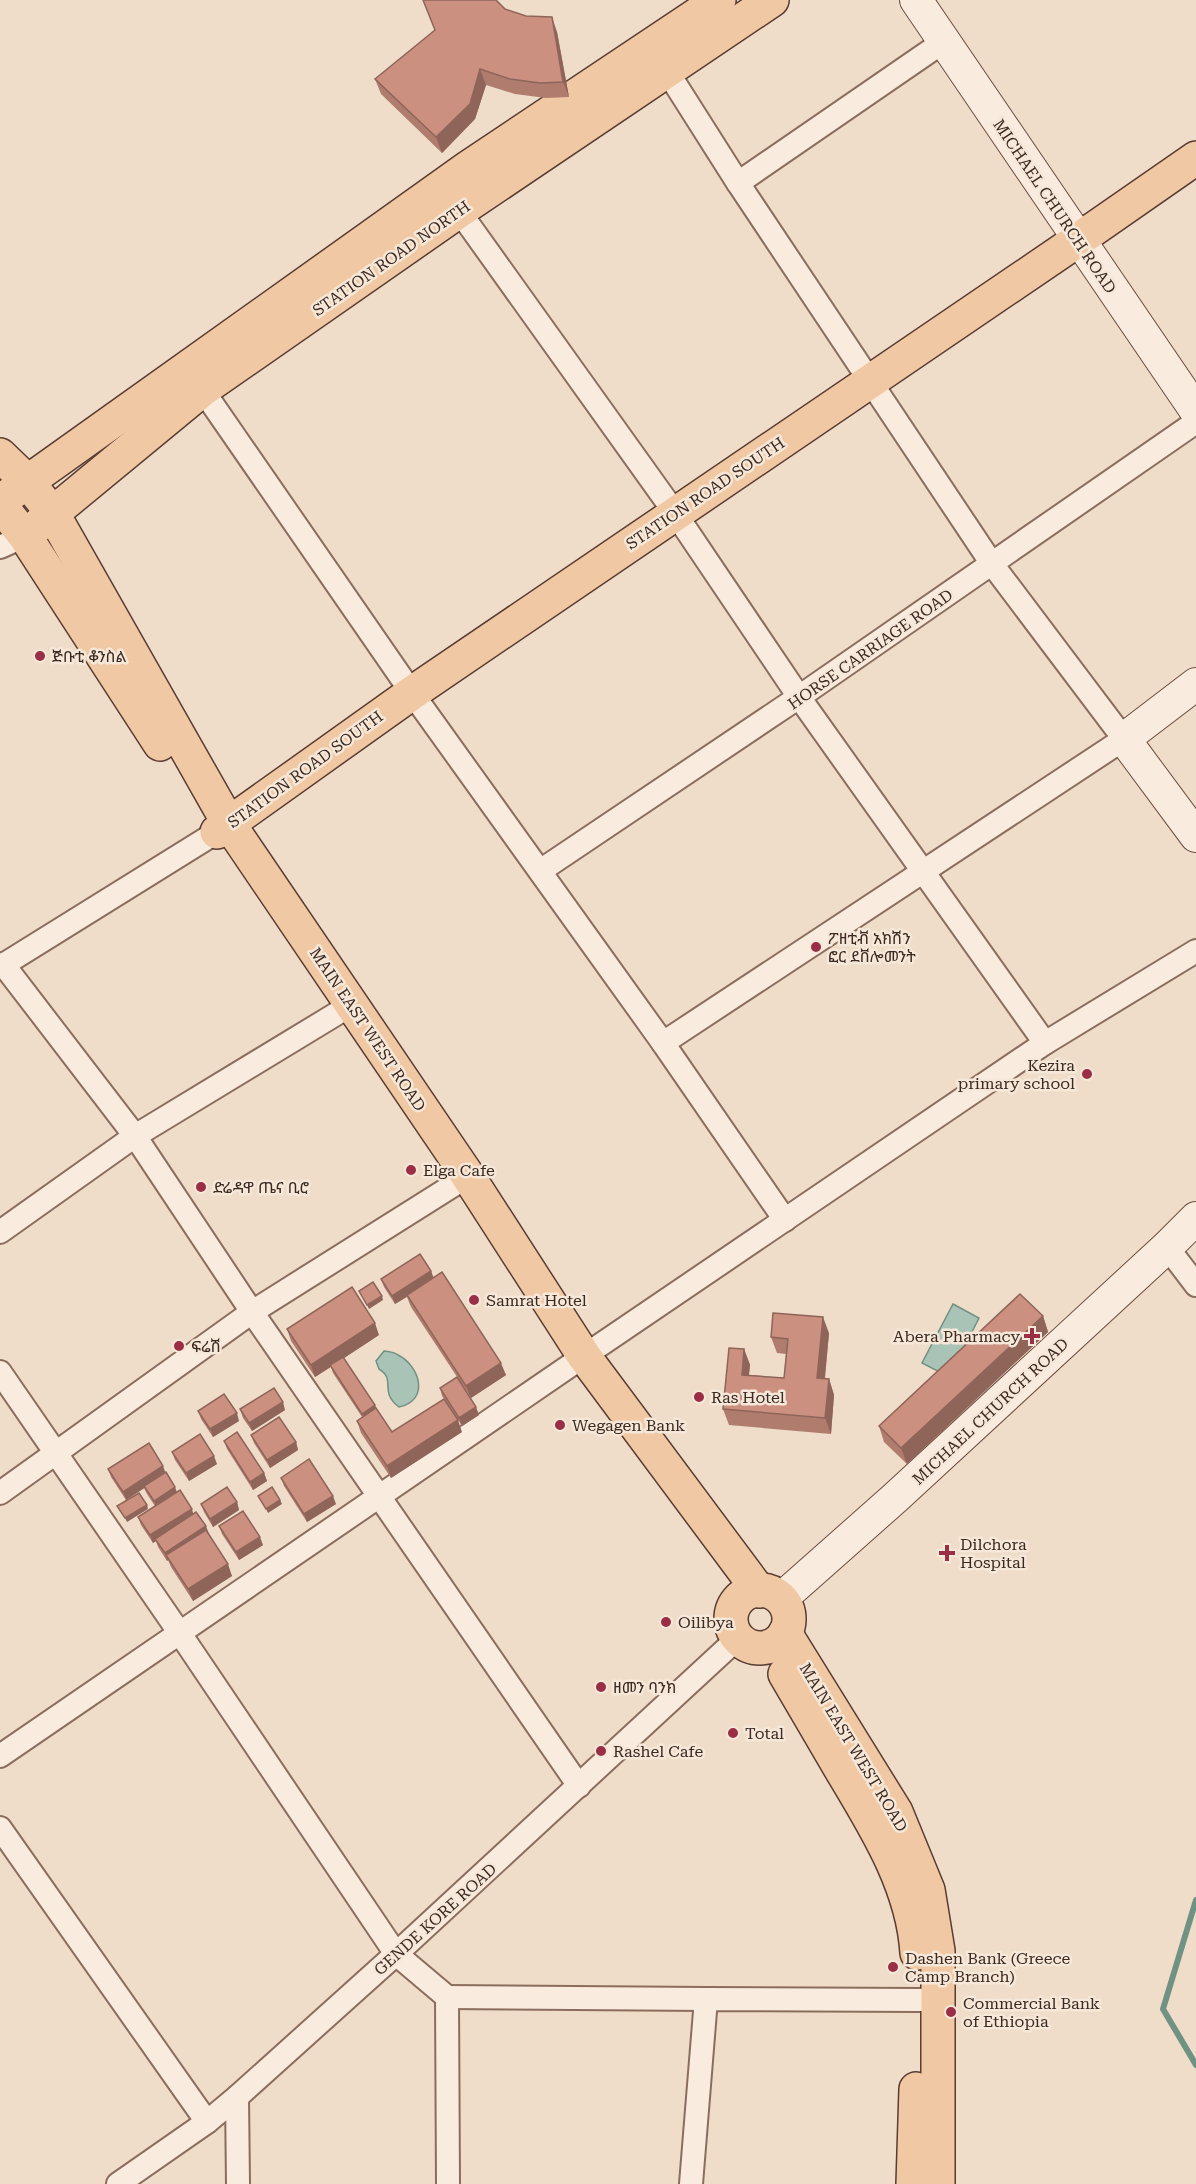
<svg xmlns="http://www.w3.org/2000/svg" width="1196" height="2184" font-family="'Roboto Serif','Noto Sans Ethiopic',serif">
  <rect width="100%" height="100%" fill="#efdcc9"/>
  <g fill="#aac3b7" stroke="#709283" stroke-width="1.5">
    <polygon points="953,1304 979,1318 949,1377 922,1363"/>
    <path d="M384,1351C389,1352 394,1352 398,1355C419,1365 431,1400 399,1407C378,1391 397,1380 379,1369L376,1361Z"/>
  </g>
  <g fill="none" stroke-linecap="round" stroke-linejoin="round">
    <polyline stroke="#709283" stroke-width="6" points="1196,1900 1163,2009 1196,2065"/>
    <g stroke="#8b6d5e" stroke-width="26">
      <g id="street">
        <polyline points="660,60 738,183 992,564 1124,739 663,1043 785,1220"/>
        <polyline points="738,183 943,42"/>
        <polyline points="195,379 412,693 663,1043"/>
        <polyline points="0,547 25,536"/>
        <polyline points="540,871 799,697 1196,422"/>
        <polyline points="3,964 135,1136 252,1312 579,1786"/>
        <polyline points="0,967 217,832"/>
        <polyline points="1045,1043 1196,951"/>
        <polyline points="0,1232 135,1136 341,1011"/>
        <polyline points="1167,1247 1196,1285"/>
        <polyline points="0,1372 179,1632 396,1954 447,1997 448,2184"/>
        <polyline points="0,1493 252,1312 468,1176"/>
        <polyline points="0,1756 584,1356 1045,1043 799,697 675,513 459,211"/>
        <polyline points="0,1828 207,2122"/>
        <polyline points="447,1997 706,1999"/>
        <polyline points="237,2097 238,2184"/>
        <polyline points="118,2184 207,2122 237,2097 396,1954 738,1638"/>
        <polyline points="691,2184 706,1999 920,2000 938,1998"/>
      </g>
    </g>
    <g stroke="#6d4e41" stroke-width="34">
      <g id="secondary">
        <polyline points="916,0 1196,411"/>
        <polyline points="1196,684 1124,739 1196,836"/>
        <polyline points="781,1599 895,1498 1167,1247 1196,1218"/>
      </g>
    </g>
    <g stroke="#593c32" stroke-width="36">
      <g id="primary">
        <polyline points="0,455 27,481 53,514 229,824 468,1176 584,1356 759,1591"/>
        <polyline points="9,495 469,167 719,0"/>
        <polyline points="0,505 25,536 160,744"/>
        <polyline points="36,527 202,390 459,211 772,0"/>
        <polyline points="217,832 412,693 1078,240 1196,158"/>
        <circle cx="760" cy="1619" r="29"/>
        <polyline points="785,1633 896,1812 928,1890 938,1951 938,2184"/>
        <path d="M785,1674C804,1707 824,1740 843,1773C876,1828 913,1887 917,1953"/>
        <polyline points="913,2184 916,2089"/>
      </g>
    </g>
    <use href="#street" stroke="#f9ebdd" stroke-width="22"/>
    <use href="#secondary" stroke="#f9ebdd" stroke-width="32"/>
    <use href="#primary" stroke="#f0c8a3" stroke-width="33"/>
  </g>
  <g fill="#af7c6e">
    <polygon points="505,9 557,32 569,97 546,98 515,94 486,85 475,119 442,153 381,94 375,79"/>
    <polygon points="431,1271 433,1277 506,1375 471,1398 411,1307 407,1297 395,1304 384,1287 381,1279"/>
    <polygon points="1043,1316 1048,1332 907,1464 884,1442 879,1426"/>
    <polygon points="287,1329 379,1335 344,1358 375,1405 377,1411 392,1432 462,1432 391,1478 361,1433 357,1421 362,1417 333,1373 331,1367 315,1377 291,1341"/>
    <polygon points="829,1333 825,1379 829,1379 834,1395 831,1434 729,1425 723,1409 744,1349 750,1365 749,1375 784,1378 786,1354 777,1353 771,1337"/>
    <polygon points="440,1388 479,1415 462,1426 442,1396"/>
    <polygon points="240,1409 285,1410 252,1431 243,1418"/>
    <polygon points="198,1411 239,1421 213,1437 201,1419"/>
    <polygon points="251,1435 296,1442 298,1450 270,1468 254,1443"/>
    <polygon points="224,1441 264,1473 267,1481 253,1490 227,1449"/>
    <polygon points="172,1452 217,1464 189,1481 175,1460"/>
    <polygon points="108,1469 166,1472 177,1492 209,1535 232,1576 193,1601 171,1567 168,1560 167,1561 158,1547 156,1541 153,1543 141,1525 138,1517 155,1506 147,1494 144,1488 126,1500 111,1477"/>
    <polygon points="281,1478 336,1504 307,1522 284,1486"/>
    <polygon points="237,1502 239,1510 213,1527 204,1512 201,1504"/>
    <polygon points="219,1526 263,1545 239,1560 222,1534"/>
  </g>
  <g fill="#8f655a">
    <polygon points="552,17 557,32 569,97 563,82"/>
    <polygon points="480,69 486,85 475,119 442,153 436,137"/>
    <polygon points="431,1271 434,1279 395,1304 392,1296"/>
    <polygon points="382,1296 383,1300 369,1309 367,1305"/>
    <polygon points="1043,1316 1048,1332 907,1464 901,1448"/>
    <polygon points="823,1317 829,1333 823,1394 817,1378"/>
    <polygon points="375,1323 379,1335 315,1377 311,1365"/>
    <polygon points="744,1349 750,1365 747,1390 742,1375"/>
    <polygon points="501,1363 506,1375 471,1398 466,1386"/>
    <polygon points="829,1379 834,1395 831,1434 825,1418"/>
    <polygon points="283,1402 285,1410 252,1431 249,1423"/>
    <polygon points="375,1405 378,1413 365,1422 362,1414"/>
    <polygon points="476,1407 479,1415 462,1426 459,1418"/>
    <polygon points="237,1413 239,1421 213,1437 210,1429"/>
    <polygon points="458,1420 462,1432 391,1478 387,1466"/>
    <polygon points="296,1442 298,1450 270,1468 267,1460"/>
    <polygon points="214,1456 217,1464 189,1481 186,1473"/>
    <polygon points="163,1466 166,1474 126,1500 123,1492"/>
    <polygon points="264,1473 267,1481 253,1490 250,1482"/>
    <polygon points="175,1487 178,1496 157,1509 154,1501"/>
    <polygon points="333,1496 336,1504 307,1522 304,1514"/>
    <polygon points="280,1500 282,1504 268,1513 266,1509"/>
    <polygon points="237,1502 239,1510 213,1527 210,1519"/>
    <polygon points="147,1505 148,1509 127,1522 125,1518"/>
    <polygon points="192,1509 194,1517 155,1539 156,1541 153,1543 150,1535"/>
    <polygon points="206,1526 209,1534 166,1555 168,1560 167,1561 165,1553"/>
    <polygon points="260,1537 263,1545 239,1560 236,1552"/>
    <polygon points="228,1564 232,1576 193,1601 188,1589"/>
  </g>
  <g fill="#cc9080" stroke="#8f655a" stroke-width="1.5">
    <polygon points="423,0 496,0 505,9 526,16 552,17 563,82 540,83 510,79 480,69 470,104 436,137 375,79 435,30"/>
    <polygon points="420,1254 431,1271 392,1296 381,1279"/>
    <polygon points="442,1272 501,1363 466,1386 407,1295"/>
    <polygon points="373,1282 382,1296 367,1305 359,1291"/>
    <polygon points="352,1287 375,1323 311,1365 287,1329"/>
    <polygon points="1020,1294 1043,1316 901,1448 879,1426"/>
    <polygon points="773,1313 823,1317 817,1378 829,1379 825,1418 723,1409 729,1348 744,1349 742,1375 784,1378 788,1339 771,1337"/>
    <polygon points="343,1357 375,1405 362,1414 330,1365"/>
    <polygon points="457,1377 476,1407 459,1418 440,1388"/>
    <polygon points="274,1388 283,1402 249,1423 240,1409"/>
    <polygon points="224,1394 237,1413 210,1429 198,1411"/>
    <polygon points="444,1399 458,1420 387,1466 357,1421 376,1408 392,1432"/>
    <polygon points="279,1417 296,1442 267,1460 251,1435"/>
    <polygon points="237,1432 264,1473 250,1482 224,1441"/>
    <polygon points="200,1434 214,1456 186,1473 172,1452"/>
    <polygon points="149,1443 163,1466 123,1492 108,1469"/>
    <polygon points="309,1459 333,1496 304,1514 281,1478"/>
    <polygon points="166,1472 175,1487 154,1501 144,1486"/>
    <polygon points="227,1487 237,1502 210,1519 201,1504"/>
    <polygon points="272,1487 280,1500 266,1509 258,1496"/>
    <polygon points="180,1490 192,1509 150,1535 138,1517"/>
    <polygon points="139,1493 147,1505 125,1518 117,1506"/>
    <polygon points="243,1511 260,1537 236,1552 219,1526"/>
    <polygon points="196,1512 206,1526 165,1553 155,1539"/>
    <polygon points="206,1530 228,1564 188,1589 166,1555"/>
  </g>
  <g fill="#9a2e45" stroke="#f6e8d9" stroke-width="2">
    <circle cx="40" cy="656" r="6"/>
    <circle cx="816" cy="947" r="6"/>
    <circle cx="1087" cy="1074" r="6"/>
    <circle cx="411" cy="1170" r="6"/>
    <circle cx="201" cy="1187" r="6"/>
    <circle cx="474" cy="1300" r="6"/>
    <path d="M1029 1327h6v6h6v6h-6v6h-6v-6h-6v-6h6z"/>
    <circle cx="179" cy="1346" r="6"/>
    <circle cx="699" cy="1397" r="6"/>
    <circle cx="560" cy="1425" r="6"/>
    <path d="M944 1544h6v6h6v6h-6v6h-6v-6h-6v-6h6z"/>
    <circle cx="666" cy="1622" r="6"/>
    <circle cx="601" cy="1687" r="6"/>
    <circle cx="733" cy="1733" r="6"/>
    <circle cx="601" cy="1751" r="6"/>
    <circle cx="893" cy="1967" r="6"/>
    <circle cx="951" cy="2012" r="6"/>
  </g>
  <g text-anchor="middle" stroke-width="5" stroke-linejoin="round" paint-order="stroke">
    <g font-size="16" fill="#3c2921" stroke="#f6e8d9">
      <text transform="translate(1055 206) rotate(56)" y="6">MICHAEL CHURCH ROAD</text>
      <text transform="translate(391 258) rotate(-35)" y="6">STATION ROAD NORTH</text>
      <text transform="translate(705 493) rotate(-34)" y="6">STATION ROAD SOUTH</text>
      <text transform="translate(870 649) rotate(-35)" y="6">HORSE CARRIAGE ROAD</text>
      <text transform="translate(305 769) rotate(-36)" y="6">STATION ROAD SOUTH</text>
      <text transform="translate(368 1029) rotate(56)" y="6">MAIN EAST WEST ROAD</text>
      <text transform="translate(990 1411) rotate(-43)" y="6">MICHAEL CHURCH ROAD</text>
      <text transform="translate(854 1747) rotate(59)" y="6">MAIN EAST WEST ROAD</text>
      <text transform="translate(435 1919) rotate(-42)" y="6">GENDE KORE ROAD</text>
    </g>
    <g font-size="16" fill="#3c2921" stroke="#f6e8d9" text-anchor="start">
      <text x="52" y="662">ጅቡቲ ቆንስል</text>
      <text x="828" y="944">ፖዘቲቭ አክሽን<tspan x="828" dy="18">ፎር ደቨሎመንት</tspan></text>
      <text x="1075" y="1071" text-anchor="end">Kezira<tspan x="1075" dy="18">primary school</tspan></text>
      <text x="423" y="1176">Elga Cafe</text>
      <text x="213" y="1193">ድሬዳዋ ጤና ቢሮ</text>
      <text x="486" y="1306">Samrat Hotel</text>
      <text x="1020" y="1342" text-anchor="end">Abera Pharmacy</text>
      <text x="191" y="1352">ፍሬሽ</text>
      <text x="711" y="1403">Ras Hotel</text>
      <text x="572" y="1431">Wegagen Bank</text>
      <text x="960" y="1550">Dilchora<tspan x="960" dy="18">Hospital</tspan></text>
      <text x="678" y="1628">Oilibya</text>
      <text x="613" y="1693">ዘመን ባንክ</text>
      <text x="745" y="1739">Total</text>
      <text x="613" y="1757">Rashel Cafe</text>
      <text x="905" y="1964">Dashen Bank (Greece<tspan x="905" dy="18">Camp Branch)</tspan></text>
      <text x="963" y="2009">Commercial Bank<tspan x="963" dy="18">of Ethiopia</tspan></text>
    </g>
  </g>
</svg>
